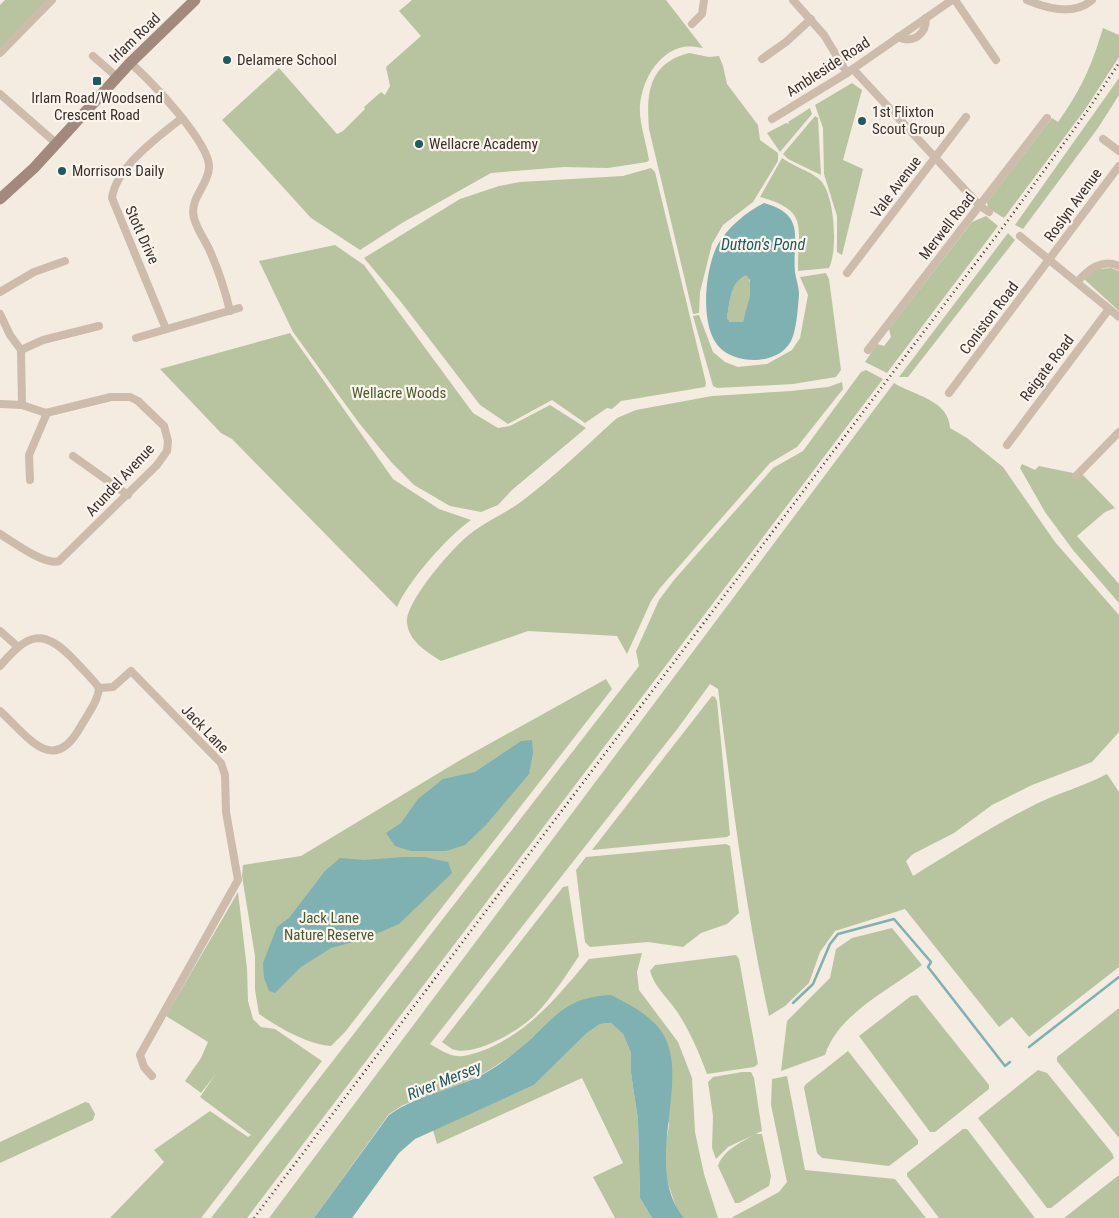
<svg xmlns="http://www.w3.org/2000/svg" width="1119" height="1218" font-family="'Roboto Condensed',sans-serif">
  <rect width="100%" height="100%" fill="#f4ebe1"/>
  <g fill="#b8c4a0">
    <polygon points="5,0 48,0 0,49 0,5"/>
    <path d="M412,0H666L703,48C696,47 690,46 683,47C653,53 635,94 641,122C643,135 647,147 649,160L647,162L608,168L564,167L491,173L402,223L360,250L311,218L222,120L279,68L337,134L343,131L365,109L364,107L381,92L385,95L390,86L386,67L421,36L399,11Z"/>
    <path d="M1103,28L1119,35V57L1084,111L1004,218L988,208L987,202L1052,118L1058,122C1081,90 1092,65 1103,28Z"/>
    <path d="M689,53L709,57L719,56L723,66L727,84L758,125L760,140L778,153V161L753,202L723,225L712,244L700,292L699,313L693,314L649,129C646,93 649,63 689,53Z"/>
    <polygon points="1119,78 1119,95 1098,128 1023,229 1015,225"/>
    <polygon points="852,83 862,90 843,160 863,169 842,255 837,252 837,216 824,174 823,128 815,105"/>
    <polygon points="810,108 812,114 780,152 767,133 786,123 789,124 788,122"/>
    <polygon points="815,116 818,118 821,175 788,159 783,154"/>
    <path d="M782,158C794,167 809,170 820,180C835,194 838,250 829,268L798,271C797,228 811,211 760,197Z"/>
    <polygon points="651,168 655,172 706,383 705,387 621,401 612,409 607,408 585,423 552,400 508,424 480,405 401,302 364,258 460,199 499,186 520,182 623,176"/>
    <polygon points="986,216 998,226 887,373 865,362 877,344 884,346 891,337 889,329 972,222"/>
    <polygon points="1008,233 1015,240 908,377 899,377"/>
    <polygon points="335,245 364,265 473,413 498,428 510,426 550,405 586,428 512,490 498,505 481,512 450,506 414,485 392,463 359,423 293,332 259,261"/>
    <polygon points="1111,268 1119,271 1119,311 1084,279 1097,269"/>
    <polygon points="826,273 829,279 841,370 836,377 793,384 717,388 713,386 693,316 699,315 713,352 725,362 738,367 767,364 792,350 800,338 808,295 800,277"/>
    <path d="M746,274C756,285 748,310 743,322H730L727,318C730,301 730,282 746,274Z"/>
    <path d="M290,333L393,479L439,509L471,520C447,537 409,580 397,607L232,439L221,433L160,369Z"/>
    <polygon points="866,370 883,379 247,1218 211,1218 639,666 636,651 659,600 674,580 773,468 803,451 861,372"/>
    <path d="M842,382L843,389L797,447L770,463L660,588L651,601L627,654L617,636L528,631L441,661C427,652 408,641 407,622C406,601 453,547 470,534C487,521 506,513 522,501C555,476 586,446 617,418L636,410L712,396L791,391L828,387Z"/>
    <path d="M894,383C913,395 949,400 950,428L967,438L1003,467L1055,542L1119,615V732L1092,762L1032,785L992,805L954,833L913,854L906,861L913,876C954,851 994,825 1036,804C1059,793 1084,786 1107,774L1119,792V967L1029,1037L1012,1017L999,1027L905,909L835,931L820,952L809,983L785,1006L769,1016C745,908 732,799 718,689L710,684L678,728L430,1044C439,1049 447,1055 457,1056C466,1057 479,1052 487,1049C531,1030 559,995 589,959L642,953L637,972L639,990L678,1042L692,1078L695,1132L704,1174L718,1218H684L677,1210L666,1177L665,1149L669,1125L640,1011L534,1036L517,1052L486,1072L455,1087L403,1105L389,1114L314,1218H269Z"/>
    <polygon points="1022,464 1035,470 1039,466 1083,475 1115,508 1105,512 1077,536 1119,584 1119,603 1073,550 1045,512 1020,468"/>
    <path d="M606,679L612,689L345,1032L331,1046C307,1044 279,1028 259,1014L255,990V956L242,876L243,865L301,856L462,759Z"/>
    <polygon points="712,696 715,697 717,701 730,835 727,837 592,850"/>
    <polygon points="726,844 730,846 739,913 727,924 701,933 683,947 648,942 590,947 585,942 576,870 586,857"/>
    <path d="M568,886L579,956C565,977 552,997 535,1015C520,1030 474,1058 452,1049C449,1047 445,1044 442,1042L563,887Z"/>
    <polygon points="238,892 247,969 248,1001 253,1019 261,1027 275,1029 322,1061 201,1218 110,1218 164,1162 154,1150 210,1111 248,1137 251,1135 200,1097 215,1075 201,1093 185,1081 201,1058 208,1042 166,1016"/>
    <path d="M892,928L922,965C889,990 838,1014 825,1055L781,1071L787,1021L830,978L836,949L852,938Z"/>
    <path d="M736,955L739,959L758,1064L754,1067L707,1074C699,1052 690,1032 678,1013C668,998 655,988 650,971L655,965Z"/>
    <polygon points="917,995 989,1085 989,1089 935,1132 930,1132 859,1036 911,996"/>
    <polygon points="1119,1008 1119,1138 1057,1061 1057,1057"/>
    <polygon points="611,1023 623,1034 631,1053 631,1073 638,1120 640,1198 652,1218 615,1218 593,1177 623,1163 582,1078 437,1144 433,1130 534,1085 587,1033 600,1024"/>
    <polygon points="848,1051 918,1140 918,1144 889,1166 822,1158 817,1153 804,1088 805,1085"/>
    <polygon points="1038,1070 1047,1073 1052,1079 1112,1153 1114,1158 1051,1208 1047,1208 978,1118"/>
    <polygon points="742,1072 751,1072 754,1078 762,1131 728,1147 716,1159 712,1148 713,1116 708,1082 713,1077"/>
    <polygon points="787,1076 805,1170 895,1179 926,1218 731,1218 779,1192 787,1182 771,1105 772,1079"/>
    <polygon points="85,1102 89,1103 95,1114 93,1120 0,1163 0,1142"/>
    <polygon points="963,1129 967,1129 1035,1218 939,1218 907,1176 907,1173"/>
    <path d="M755,1134H762L771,1176L769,1186L739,1203H735L718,1166C723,1150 742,1142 755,1134Z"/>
    <polygon points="1119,1175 1119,1218 1064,1218"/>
  </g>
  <g fill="#7fb0b2" fill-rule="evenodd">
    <path d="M764,203C807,215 792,238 795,272C796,279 799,287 799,294C798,307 797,324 793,336C784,365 739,366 720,348C699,327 705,270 717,246C727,228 746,212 764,203ZM746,275L750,280V296L743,322H730L727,318C730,302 730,282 746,275Z"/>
    <polygon points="532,740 533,753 529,774 486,825 465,845 446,851 411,851 395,846 386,833 401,823 418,799 443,779 475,772 521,741"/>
    <polygon points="404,857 424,857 448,862 452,873 399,924 364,939 331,948 301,967 275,993 269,991 264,978 263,963 277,927 289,918 325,871 340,858 364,860"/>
    <path d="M611,995C628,1004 645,1012 658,1027C697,1072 639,1164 684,1218H652L640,1198L638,1120L631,1073V1053L623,1034L611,1023L600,1024L587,1033L534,1085L415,1139L399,1153L352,1218H314L389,1115C418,1094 456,1090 487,1072C504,1062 519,1050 533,1037C560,1011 571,997 611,995Z"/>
  </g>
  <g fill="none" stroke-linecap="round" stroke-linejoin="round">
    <g stroke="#7fb0b2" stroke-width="2.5">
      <polyline points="793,1003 813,984 830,944 838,934 894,919 931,962 928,967 1005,1066 1010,1062"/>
      <polyline points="1029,1047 1119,977"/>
    </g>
    <g stroke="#cdbbac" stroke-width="8">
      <polyline points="793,0 824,35 847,73"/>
      <polyline points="955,0 996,60"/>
      <path d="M1027,0C1048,9 1074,16 1092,0"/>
      <polyline points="692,24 702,14 704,0"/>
      <path d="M898,37C914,44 926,34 926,18"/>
      <polyline points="0,53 52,0"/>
      <polyline points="93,56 117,77"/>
      <polyline points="762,59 786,42 811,19"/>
      <path d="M130,63C149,78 211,144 209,168C208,186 189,198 194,218C197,229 204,239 209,249C218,269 225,290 230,311"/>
      <polyline points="853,69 980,206 989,212"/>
      <polyline points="0,94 57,144"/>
      <polyline points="772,119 847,73 952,0"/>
      <polyline points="1103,139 1119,151"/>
      <polyline points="1020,236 1119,317"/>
      <polyline points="847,273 966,117"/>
      <path d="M1077,282C1088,270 1101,258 1119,266"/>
      <polyline points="0,292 34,272 65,261"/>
      <polyline points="0,314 10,335 21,350 22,405"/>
      <path d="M166,329L112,198C116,167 159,136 182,118"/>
      <polyline points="136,338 239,308"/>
      <polyline points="21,350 43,340 99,326"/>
      <polyline points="868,350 1047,118"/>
      <polyline points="949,393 1119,166"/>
      <path d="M0,404L22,405L46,413L111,397H130L138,401L164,426L168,441L167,451L157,465L59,561C45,566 13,542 0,534"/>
      <polyline points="1007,445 1109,309"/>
      <polyline points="73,456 128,495"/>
      <polyline points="1076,476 1119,432"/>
      <polyline points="30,480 29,455 47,413"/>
      <polyline points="0,631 17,646"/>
      <path d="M0,666C28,633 43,627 75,661C83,670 92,678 99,688C98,701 88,714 81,726C53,777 29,737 0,711"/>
      <polyline points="99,688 113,687 131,671 221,763 225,775 226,812 238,880 140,1055 144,1067 152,1076"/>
    </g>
    <polyline stroke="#a18a7d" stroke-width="11" points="0,199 34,168 130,63 195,0"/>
    <polyline stroke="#3b302b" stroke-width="2.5" stroke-dasharray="1 4" stroke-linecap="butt" points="254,1218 1009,219 1088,110 1119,63"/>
  </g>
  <g fill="#1f5a5e" stroke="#fbf5ee" stroke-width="2">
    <circle cx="227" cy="60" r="5"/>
    <rect x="92" y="76" width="10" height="10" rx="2.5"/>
    <circle cx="862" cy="121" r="5"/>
    <circle cx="419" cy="144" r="5"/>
    <circle cx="62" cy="171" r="5"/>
  </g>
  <g text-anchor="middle" stroke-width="4.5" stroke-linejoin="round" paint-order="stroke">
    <g font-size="15" fill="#3b302b" stroke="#fbf5ee">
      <text transform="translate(135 38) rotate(-44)" y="5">Irlam Road</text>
      <text transform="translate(828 67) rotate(-33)" y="5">Ambleside Road</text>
      <text transform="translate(896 187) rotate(-53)" y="5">Vale Avenue</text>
      <text transform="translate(1073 205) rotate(-54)" y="5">Roslyn Avenue</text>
      <text transform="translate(947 226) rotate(-52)" y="5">Merwell Road</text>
      <text transform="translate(142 235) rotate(66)" y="5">Stott Drive</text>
      <text transform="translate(989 318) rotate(-53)" y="5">Coniston Road</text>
      <text transform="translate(1047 368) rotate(-53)" y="5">Reigate Road</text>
      <text transform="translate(120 480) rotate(-47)" y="5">Arundel Avenue</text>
      <text transform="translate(205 729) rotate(46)" y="5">Jack Lane</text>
    </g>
    <g font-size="15" fill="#3b302b" stroke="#fbf5ee" text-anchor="start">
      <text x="237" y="65">Delamere School</text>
      <text x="97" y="103" text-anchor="middle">Irlam Road/Woodsend<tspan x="97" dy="17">Crescent Road</tspan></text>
      <text x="872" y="117">1st Flixton<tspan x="872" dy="17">Scout Group</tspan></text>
      <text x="429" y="149">Wellacre Academy</text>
      <text x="72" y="176">Morrisons Daily</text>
    </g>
    <g font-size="15" fill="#4a5a2e" stroke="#fbf5ee">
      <text x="399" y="398">Wellacre Woods</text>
      <text x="329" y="923">Jack Lane<tspan x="329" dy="17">Nature Reserve</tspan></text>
    </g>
    <g font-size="16" font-style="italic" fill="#1f5a5e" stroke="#fbf5ee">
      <text x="763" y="250">Dutton's Pond</text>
      <text transform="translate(444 1080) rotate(-22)" y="6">River Mersey</text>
    </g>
  </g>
</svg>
